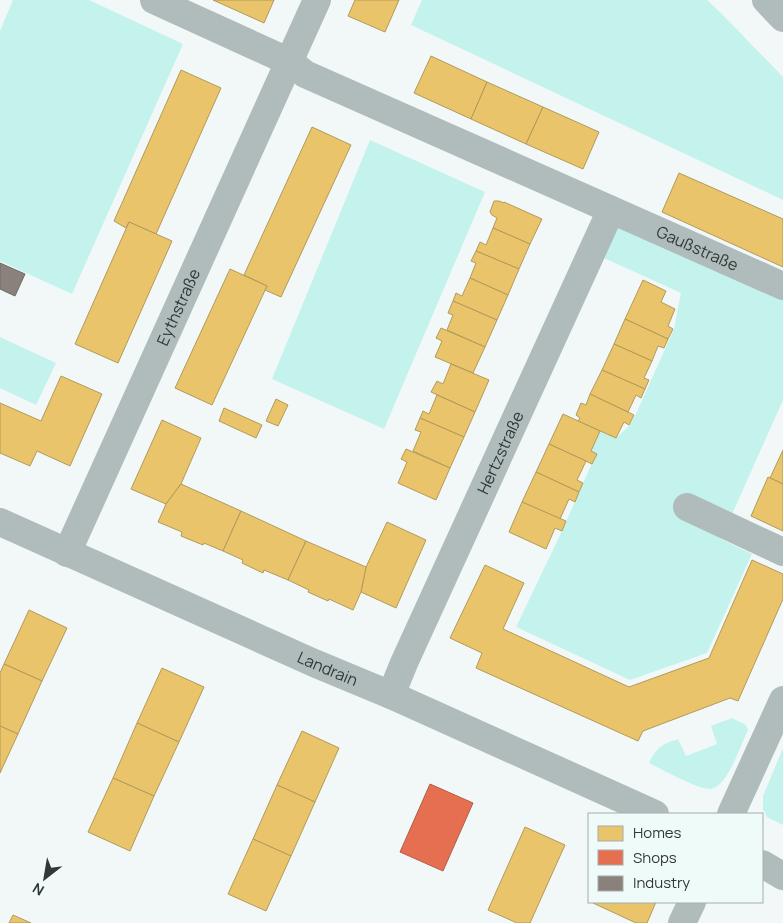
<svg xmlns="http://www.w3.org/2000/svg" width="783" height="923" font-family="Manrope,sans-serif">
  <rect width="100%" height="100%" fill="#f2f8f7"/>
  <g fill="#c4f3ee">
    <polygon points="13,0 89,0 183,44 72,294 0,261 0,31"/>
    <polygon points="422,0 707,0 721,13 783,77 783,200 411,25"/>
    <polygon points="370,140 485,192 384,429 272,379"/>
    <polygon points="621,220 783,293 783,400 721,539 752,554 707,653 630,680 516,627 562,531 596,454 591,451 600,431 616,438 629,426 635,416 674,329 681,293 604,258"/>
    <polygon points="0,337 56,363 36,405 0,388"/>
    <path d="M732,718L746,725L748,730C741,744 728,786 711,789C699,790 661,769 649,763C656,748 662,744 678,739L686,756L717,744L711,726Z"/>
    <polygon points="783,748 783,825 767,817 763,809 763,796"/>
  </g>
  <g fill="#e9c46a" stroke="#b29a5b">
    <polygon points="213,0 274,0 264,23"/>
    <polygon points="355,0 399,0 385,32 348,16"/>
    <polygon points="431,56 487,82 471,119 414,93"/>
    <polygon points="181,70 221,88 156,234 129,222 126,228 114,221"/>
    <polygon points="487,82 543,107 526,144 471,119"/>
    <polygon points="543,107 599,132 583,169 526,144"/>
    <polygon points="312,127 351,145 281,297 265,290 267,286 244,275"/>
    <polygon points="679,173 783,219 783,267 662,212"/>
    <polygon points="494,201 499,201 504,203 504,202 542,219 530,244 493,228 497,218 492,215 490,212"/>
    <polygon points="129,222 172,241 118,363 75,344"/>
    <polygon points="493,228 530,244 519,269 476,251 480,242 486,245"/>
    <polygon points="476,251 519,269 508,295 470,278 476,263 471,261"/>
    <polygon points="230,269 267,286 212,405 175,388"/>
    <polygon points="470,278 508,295 497,320 453,301 456,293 462,296"/>
    <polygon points="643,280 666,291 661,302 675,309 668,326 673,329 668,339 625,319"/>
    <polygon points="453,301 497,320 485,347 447,330 453,315 448,313"/>
    <polygon points="625,319 668,339 664,348 658,346 652,361 614,344"/>
    <polygon points="441,328 485,347 473,373 435,357 442,341 436,338"/>
    <polygon points="614,344 652,361 644,378 649,380 645,389 602,370"/>
    <polygon points="451,364 489,380 475,412 431,392 437,381 443,384"/>
    <polygon points="602,370 645,389 641,398 636,395 628,412 590,394"/>
    <polygon points="61,376 102,394 70,466 37,451 30,466 0,453 0,403 41,421"/>
    <polygon points="590,394 634,415 629,425 624,422 616,438 578,421 580,418 576,415 581,403 586,405"/>
    <polygon points="437,395 475,412 464,437 420,418 423,411 429,414"/>
    <polygon points="276,399 288,405 278,426 266,421"/>
    <polygon points="224,408 262,425 256,438 219,421"/>
    <polygon points="563,414 600,431 591,451 597,454 592,464 549,444"/>
    <polygon points="420,418 464,437 450,468 413,451 421,432 415,430"/>
    <polygon points="162,420 201,438 181,484 166,504 131,489"/>
    <polygon points="549,444 586,461 577,480 583,483 579,492 536,472"/>
    <polygon points="406,449 450,468 436,500 398,483 407,462 401,459"/>
    <polygon points="783,450 783,484 770,478"/>
    <polygon points="536,472 579,492 575,502 569,499 560,519 522,502"/>
    <polygon points="768,477 783,484 783,531 751,516"/>
    <polygon points="181,484 241,511 223,551 204,543 203,545 181,536 182,532 158,522 166,504"/>
    <polygon points="522,502 566,521 562,531 555,528 546,549 509,532"/>
    <polygon points="241,511 306,541 288,580 264,570 263,573 242,563 243,560 223,551"/>
    <polygon points="387,522 426,540 396,608 361,592 366,567"/>
    <polygon points="306,541 366,567 361,592 353,610 329,599 328,601 308,592 309,590 288,580"/>
    <polygon points="752,560 783,574 783,599 738,701 730,698 643,731 638,741 476,668 482,653 450,638 485,565 524,583 503,629 629,687 709,658"/>
    <polygon points="29,610 67,628 42,681 4,664"/>
    <polygon points="4,664 42,681 18,734 0,726 0,673"/>
    <polygon points="162,668 204,687 179,742 137,723"/>
    <polygon points="137,723 179,742 154,796 113,778"/>
    <polygon points="0,726 18,734 0,773"/>
    <polygon points="302,731 339,748 315,802 277,785"/>
    <polygon points="113,778 154,796 130,851 88,832"/>
    <polygon points="277,785 315,802 291,856 253,839"/>
    <polygon points="525,827 565,845 530,923 517,923 488,910"/>
    <polygon points="253,839 291,856 266,911 228,894"/>
    <polygon points="593,902 656,902 647,923 636,923 593,903"/>
    <polygon points="13,915 31,923 9,923"/>
  </g>
  <polygon fill="#e76f51" stroke="#b15e49" points="430,784 473,803 443,871 400,852"/>
  <polygon fill="#8a817c" stroke="#706b67" points="0,263 25,274 15,296 0,289"/>
  <g fill="none" stroke-linecap="round" stroke-linejoin="round">
    <g stroke="#b0bcbc" stroke-width="28">
      <path id="s1" d="M154,0L290,62L305,74L783,286"/>
      <polyline points="766,0 783,18"/>
      <polyline points="687,507 783,552"/>
      <path id="s2" d="M0,522L314,663L391,695L655,814"/>
      <path id="s3" d="M67,553L317,0"/>
      <path id="s4" d="M391,695L404,663L611,210"/>
      <polyline points="731,814 783,700"/>
      <polyline points="762,864 783,876"/>
      <polyline points="682,923 692,902"/>
    </g>
  </g>
  <g text-anchor="middle" stroke-width="5" stroke-linejoin="round" paint-order="stroke">
    <g font-size="16" fill="#333837" stroke="#effbf9">
      <text dy="6" stroke="none"><textPath href="#s1" startOffset="598">Gaußstraße</textPath></text>
      <text dy="6" stroke="none"><textPath href="#s3" startOffset="270">Eythstraße</textPath></text>
      <text dy="6" stroke="none"><textPath href="#s4" startOffset="266">Hertzstraße</textPath></text>
      <text dy="6" stroke="none"><textPath href="#s2" startOffset="359">Landrain</textPath></text>
    </g>
  </g>
  <rect x="588" y="813" width="175" height="90" fill="#effbf9" stroke="#a4adab"/>
  <rect x="598" y="826" width="25" height="15" fill="#e9c46a" stroke="#a4adab"/>
  <text x="633" y="838" font-size="15" fill="#333837">Homes</text>
  <rect x="598" y="850" width="25" height="15" fill="#e76f51" stroke="#a4adab"/>
  <text x="633" y="863" font-size="15" fill="#333837">Shops</text>
  <rect x="598" y="876" width="25" height="15" fill="#8a817c" stroke="#a4adab"/>
  <text x="633" y="888" font-size="15" fill="#333837">Industry</text>
  <g transform="translate(45 878) rotate(211)" stroke="#effbf9" stroke-width="4" paint-order="stroke">
  <path d="M0-4L9 19L0 12L-9 19Z" fill="#333837"/>
  <text y="-8" font-size="14" font-weight="bold" text-anchor="middle" fill="#333837">N</text>
  </g>
</svg>
